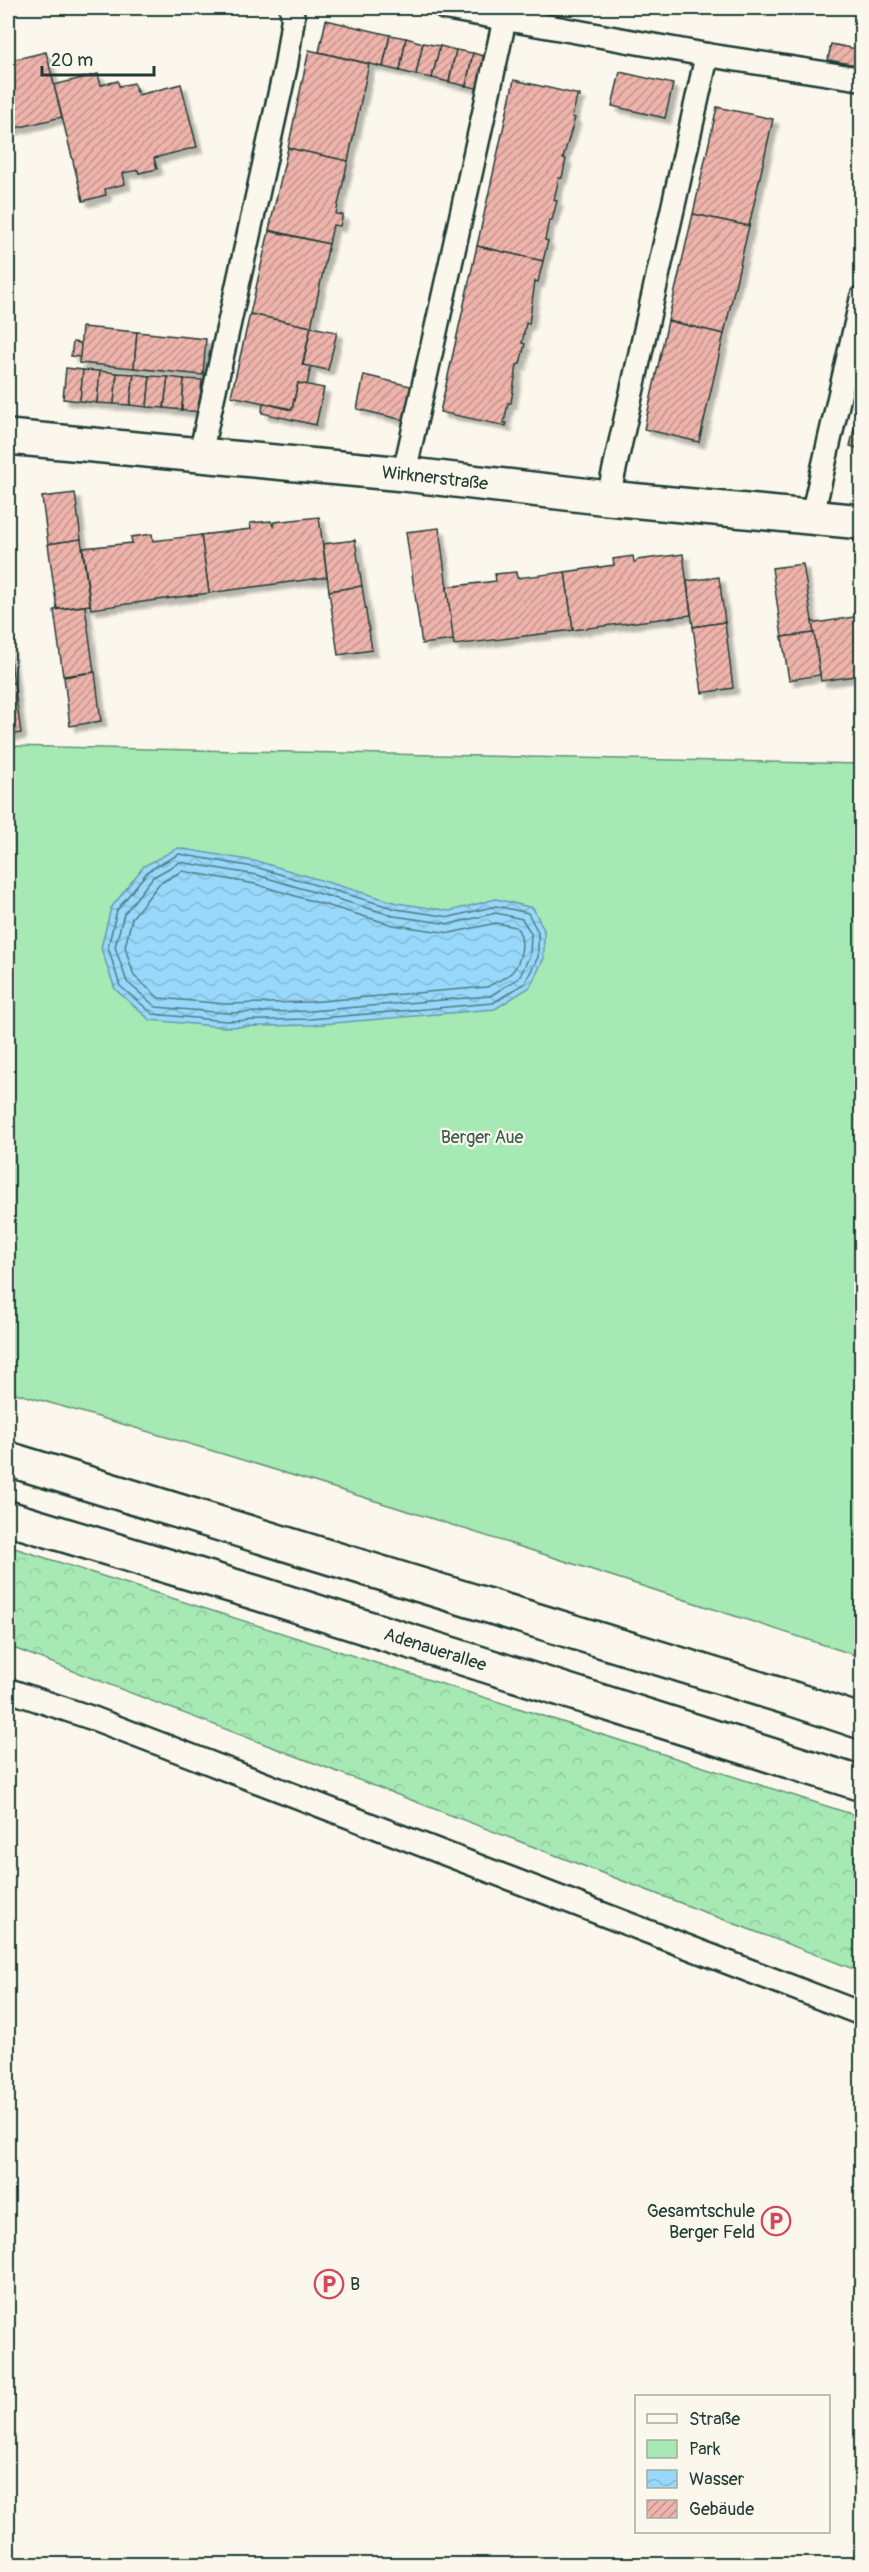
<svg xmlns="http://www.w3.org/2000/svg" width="869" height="2572" font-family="Pangolin,sans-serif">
  <defs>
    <pattern id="forest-crowns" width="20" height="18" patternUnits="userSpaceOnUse" patternTransform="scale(1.5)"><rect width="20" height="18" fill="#a6e9b4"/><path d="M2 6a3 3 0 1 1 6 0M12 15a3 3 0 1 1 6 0" fill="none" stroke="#8ec99b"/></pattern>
    <pattern id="water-waves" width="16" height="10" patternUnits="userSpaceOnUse" patternTransform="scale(1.5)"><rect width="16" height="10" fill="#98d8fa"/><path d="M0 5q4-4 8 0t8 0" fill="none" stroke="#83bad7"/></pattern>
    <pattern id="building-hatch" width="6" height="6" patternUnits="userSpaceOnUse" patternTransform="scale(1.5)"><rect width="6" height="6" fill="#eeb3ab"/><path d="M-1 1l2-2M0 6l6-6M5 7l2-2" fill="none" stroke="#c0938c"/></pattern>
    <filter id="shadow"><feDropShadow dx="5.5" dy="5.5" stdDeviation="1.5" flood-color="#0004"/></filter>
  </defs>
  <rect width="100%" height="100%" fill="#fbf7ec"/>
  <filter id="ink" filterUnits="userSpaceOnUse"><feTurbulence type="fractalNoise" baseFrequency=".0167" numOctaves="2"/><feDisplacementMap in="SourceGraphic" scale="12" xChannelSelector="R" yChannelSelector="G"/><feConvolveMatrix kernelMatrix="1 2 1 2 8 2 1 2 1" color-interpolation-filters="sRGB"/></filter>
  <g filter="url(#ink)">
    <polygon fill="url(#forest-crowns)" stroke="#629374" stroke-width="1.5" points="8,1546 861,1817 861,1972 8,1646"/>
    <path fill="#a6e9b4" stroke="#629374" stroke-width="1.5" d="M8,746L861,764V1657C578,1565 294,1472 8,1391Z"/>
    <polygon fill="url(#water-waves)" stroke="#689aab" stroke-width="1.5" points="178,848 260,862 397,903 450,911 496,899 533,908 544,930 544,958 530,987 495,1009 311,1025 225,1027 150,1020 115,989 101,948 111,908 144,866"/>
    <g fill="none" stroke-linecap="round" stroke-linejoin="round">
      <g stroke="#4f7b83" stroke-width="1.5">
        <polygon points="179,854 259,868 396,909 450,917 496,906 528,913 538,932 538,957 525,983 493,1003 310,1019 226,1021 153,1014 120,986 108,947 117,910 148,871"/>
        <polygon points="180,862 257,875 394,916 450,924 496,913 522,919 531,933 530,955 519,978 490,996 310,1011 226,1013 156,1007 127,982 115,947 124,914 153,877"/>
        <path d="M182,871L255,884L393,925L450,933L496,923L516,927C526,938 522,961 512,972C506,978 494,983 487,987L309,1002L226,1004L159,998L134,976L125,947L132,918L159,884Z"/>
      </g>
    </g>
    <g fill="url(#building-hatch)" stroke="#1f3d34" stroke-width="1.5" filter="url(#shadow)">
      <polygon points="326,20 390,35 383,67 319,52"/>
      <polygon points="390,35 406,38 400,71 383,67"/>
      <polygon points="406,38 423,43 416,75 400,71"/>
      <polygon points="423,43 440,46 432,78 416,75"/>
      <polygon points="831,44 862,50 862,66 828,60"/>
      <polygon points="440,46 456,50 449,82 432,78"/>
      <polygon points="309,50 369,64 348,161 288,148"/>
      <polygon points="456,50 473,53 466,86 449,82"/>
      <polygon points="46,52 62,117 8,130 8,61"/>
      <polygon points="473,53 490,58 482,89 466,86"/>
      <polygon points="620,72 673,84 665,118 612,106"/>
      <polygon points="98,74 101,85 118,81 119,86 134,83 138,95 181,84 197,147 154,158 157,169 139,173 138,170 123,173 125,184 105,189 106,195 83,201 54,85"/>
      <polygon points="514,80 580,95 580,97 577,97 572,117 575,118 563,158 566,159 562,178 559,178 554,200 557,201 552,220 549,220 545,240 548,241 543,261 477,246"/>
      <polygon points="717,107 773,119 749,226 693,214"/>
      <polygon points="288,148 348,161 336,214 343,215 340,226 333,225 329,244 269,230"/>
      <polygon points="693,214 749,226 724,334 668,321"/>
      <polygon points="269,231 329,244 311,327 250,314"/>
      <polygon points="477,246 543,261 538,282 535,281 529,324 526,323 522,343 525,344 520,364 517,365 511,403 508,403 504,423 507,423 506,426 440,412"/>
      <polygon points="250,314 311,327 302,365 311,366 307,385 298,383 292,409 231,396"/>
      <polygon points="668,321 724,334 699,442 644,429"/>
      <polygon points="82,327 137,332 134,368 79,363"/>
      <polygon points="311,327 337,332 328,370 303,365"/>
      <polygon points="137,332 206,339 203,375 134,368"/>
      <polygon points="73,342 81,343 80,357 71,356"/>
      <polygon points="66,368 83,370 80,401 63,399"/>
      <polygon points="83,370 100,371 97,403 80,401"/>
      <polygon points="100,371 117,373 114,404 97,403"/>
      <polygon points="117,373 134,374 130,405 114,404"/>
      <polygon points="134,374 150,376 147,407 130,405"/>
      <polygon points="364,375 415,387 408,421 357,409"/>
      <polygon points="150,376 168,377 164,408 147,407"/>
      <polygon points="168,377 184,379 182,410 164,408"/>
      <polygon points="184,379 202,380 199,412 182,410"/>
      <polygon points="298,383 324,388 316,425 262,413 263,403 292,410"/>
      <polygon points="862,395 862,449 850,446"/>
      <polygon points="75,493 81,539 48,544 42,497"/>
      <polygon points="319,517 327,577 209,593 201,535 251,529 250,523 271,521 273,526 274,522"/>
      <polygon points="439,528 454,640 422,644 406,532"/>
      <polygon points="152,534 153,541 201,535 209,593 91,609 83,548 132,543 131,537"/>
      <polygon points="81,539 90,605 57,609 48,544"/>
      <polygon points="355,540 362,586 329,591 323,544"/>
      <polygon points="683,554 691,615 573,630 565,572 614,565 613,559 633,556 634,562 636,562 637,560"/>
      <polygon points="803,564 814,633 782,637 772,568"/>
      <polygon points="516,572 517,578 565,572 573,630 454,645 447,587 496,581 495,574"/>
      <polygon points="719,577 725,622 693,627 687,581"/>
      <polygon points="362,586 372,650 338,655 329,591"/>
      <polygon points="85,606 94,672 63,676 54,610"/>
      <polygon points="859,611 862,611 862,675 821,681 812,621 816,623 860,616"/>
      <polygon points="725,622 733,688 702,693 693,627"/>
      <polygon points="814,633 820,675 789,680 782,637"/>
      <polygon points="8,636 14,683 8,684"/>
      <polygon points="95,672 101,721 70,726 64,677"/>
      <polygon points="14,683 21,733 8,735 8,684"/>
    </g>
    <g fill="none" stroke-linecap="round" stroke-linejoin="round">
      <g stroke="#1f3d34" stroke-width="27">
        <g id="service">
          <polyline points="445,8 707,55 862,79"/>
          <polyline points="200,456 286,65 293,18 291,8"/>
          <polyline points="404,474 505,18"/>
          <polyline points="608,498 707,55"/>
          <polyline points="812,517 862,297"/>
          <polyline points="8,1690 95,1719 189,1755 862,2014"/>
        </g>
      </g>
      <g stroke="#1f3d34" stroke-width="38">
        <g id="minor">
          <path id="s1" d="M8,437L404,474L608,498L862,522"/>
        </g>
      </g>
      <g stroke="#1f3d34" stroke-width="38">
        <g id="secondary">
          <polyline points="8,1459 793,1699 862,1722"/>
          <path id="s2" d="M8,1518L260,1594L862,1784"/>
        </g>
      </g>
      <use href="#service" stroke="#fbf7ec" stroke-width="22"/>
      <use href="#minor" stroke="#fbf7ec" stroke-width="33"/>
      <use href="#secondary" stroke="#fbf7ec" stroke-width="33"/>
    </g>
  </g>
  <defs>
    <g id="parking-ring" transform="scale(1.5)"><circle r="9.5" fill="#fbf7ec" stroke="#d1495b" stroke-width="1.5"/><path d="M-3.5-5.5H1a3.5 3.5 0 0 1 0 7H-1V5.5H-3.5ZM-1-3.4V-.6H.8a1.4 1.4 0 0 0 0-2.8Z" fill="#d1495b"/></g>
  </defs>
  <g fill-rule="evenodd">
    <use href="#parking-ring" x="776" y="2221"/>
    <use href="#parking-ring" x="329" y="2284"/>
  </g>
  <g text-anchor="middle" stroke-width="4.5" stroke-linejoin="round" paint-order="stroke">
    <g font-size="18" fill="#1f3d34" stroke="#fbf7ec">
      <text dy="6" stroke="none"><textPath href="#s1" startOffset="429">Wirknerstraße</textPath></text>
      <text dy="6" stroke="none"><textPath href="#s2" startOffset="447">Adenauerallee</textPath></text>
    </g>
    <g font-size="18" fill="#3a5f4e" stroke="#fbf7ec">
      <text x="482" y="1143">Berger Aue</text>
    </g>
    <g font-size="18" fill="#1f3d34" stroke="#fbf7ec" text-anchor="end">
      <text x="755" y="2217">Gesamtschule<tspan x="755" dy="21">Berger Feld</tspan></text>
      <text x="350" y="2290" text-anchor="start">B</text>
    </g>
  </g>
  <rect width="869" height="2572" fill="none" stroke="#fbf7ec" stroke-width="30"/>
  <rect x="15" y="15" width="839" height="2542" fill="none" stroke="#1f3d34" stroke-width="2" filter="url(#ink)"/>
  <rect x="635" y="2395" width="195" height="138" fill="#fbf7ec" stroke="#a3ada2" stroke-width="1.5"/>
  <rect x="647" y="2414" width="30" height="9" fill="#fbf7ec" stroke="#a3ada2" stroke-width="1.5"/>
  <text x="689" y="2425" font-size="18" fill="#1f3d34">Straße</text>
  <rect x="647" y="2440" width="30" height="18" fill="#a6e9b4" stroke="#a3ada2" stroke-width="1.5"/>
  <text x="689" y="2455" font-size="18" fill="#1f3d34">Park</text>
  <rect x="647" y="2470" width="30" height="18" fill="url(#water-waves)" stroke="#a3ada2" stroke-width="1.5"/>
  <text x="689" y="2485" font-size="18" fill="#1f3d34">Wasser</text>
  <rect x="647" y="2500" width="30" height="18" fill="url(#building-hatch)" stroke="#a3ada2" stroke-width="1.5"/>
  <text x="689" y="2515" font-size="18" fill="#1f3d34">Gebäude</text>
  <path d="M42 66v9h112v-9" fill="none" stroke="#1f3d34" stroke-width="3"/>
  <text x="51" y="66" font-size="18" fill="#1f3d34" stroke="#fbf7ec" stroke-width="4.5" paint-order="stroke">20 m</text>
</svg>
